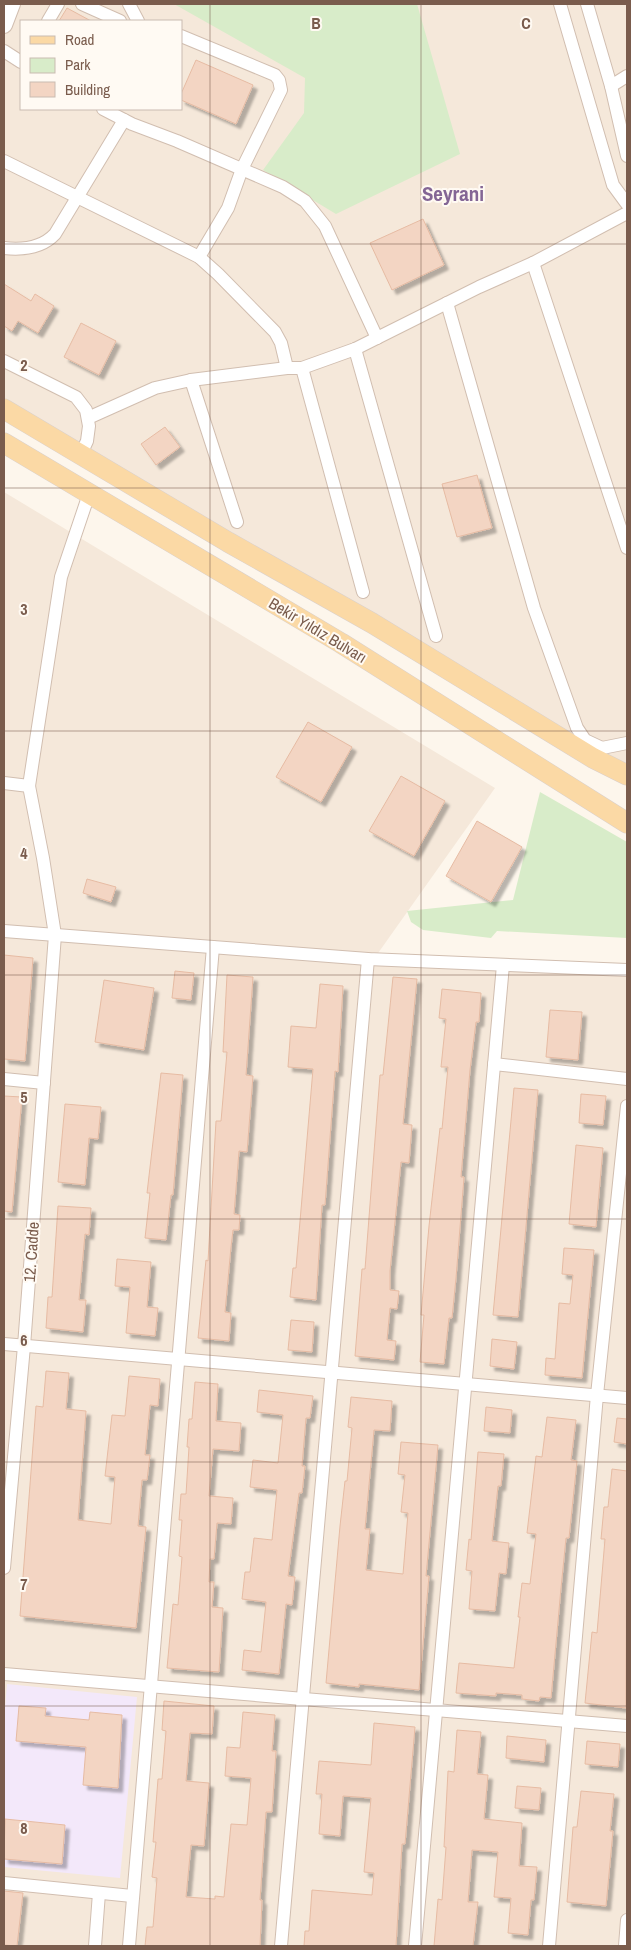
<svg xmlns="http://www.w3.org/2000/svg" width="631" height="1950" font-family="'Archivo Narrow',sans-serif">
  <defs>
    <filter id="shadow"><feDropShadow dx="4.5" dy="4.5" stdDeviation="1" flood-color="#0004"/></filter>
  </defs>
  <rect width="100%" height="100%" fill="#fdf6ec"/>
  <g fill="#f5e8da" fill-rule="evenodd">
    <path d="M4,4H627V782L4,407ZM21,21H181V109H21Z"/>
    <polygon points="4,492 495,788 376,956 627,968 627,1901 624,1946 4,1946"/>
  </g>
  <polygon fill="#f3e8fa" points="7,1684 137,1697 120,1878 4,1867 4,1720"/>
  <g fill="#d8ecc9">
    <polygon points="174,4 417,4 460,154 336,214 263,170 304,113 305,78"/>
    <polygon points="540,792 627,842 627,938 497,931 491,938 423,930 411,922 407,911 513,900"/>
  </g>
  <g fill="#f3d5c3" stroke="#e6bba3" filter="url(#shadow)">
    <polygon points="67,8 91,21 59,21"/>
    <polygon points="196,60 253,85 236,124 181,100 181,94"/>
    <polygon points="423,219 444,265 392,290 370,243"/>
    <polygon points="4,284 31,301 35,294 54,306 38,333 18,321 12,331 4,326"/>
    <polygon points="81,323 116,341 99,375 64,357"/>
    <polygon points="165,427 180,447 156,465 141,444"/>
    <polygon points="477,475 492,528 457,537 442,484"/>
    <polygon points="308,722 352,747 321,802 276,777"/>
    <polygon points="401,776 445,801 414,856 369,831"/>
    <polygon points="477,821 522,847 491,902 446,876"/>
    <polygon points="87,879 116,887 111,902 83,893"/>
    <polygon points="4,955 33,958 25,1061 4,1059"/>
    <polygon points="175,971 194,973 191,1000 172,998"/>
    <polygon points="227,975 253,977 246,1075 253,1076 247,1152 239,1151 234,1214 240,1215 239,1230 233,1230 231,1247 225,1312 231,1313 229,1341 198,1338 206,1260 208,1261 216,1121 221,1121 227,1052 223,1052"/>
    <polygon points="393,977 417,979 403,1124 412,1125 409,1163 401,1162 390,1271 390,1290 399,1291 397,1309 390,1308 387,1340 396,1341 394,1360 355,1356 362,1269 365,1269 380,1075 383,1075"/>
    <polygon points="104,980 154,988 144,1050 95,1042"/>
    <polygon points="320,984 343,986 338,1072 335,1071 325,1205 322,1205 316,1300 290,1297 293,1268 296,1268 313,1069 288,1067 291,1026 316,1028"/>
    <polygon points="442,989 481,993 479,1022 476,1022 470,1070 461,1177 464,1177 456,1278 452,1318 449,1318 444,1364 420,1362 424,1315 421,1315 429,1226 440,1128 442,1129 448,1067 441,1067 446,1019 439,1018"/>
    <polygon points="550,1010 582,1012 578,1060 546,1057"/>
    <polygon points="161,1073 183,1075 173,1195 171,1195 166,1240 145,1238 150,1193 147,1193"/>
    <polygon points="514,1088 538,1090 518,1317 493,1315"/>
    <polygon points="581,1094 606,1096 603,1125 579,1123"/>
    <polygon points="4,1096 22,1097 12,1212 4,1211"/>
    <polygon points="65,1104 101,1107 98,1139 89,1138 85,1185 58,1182"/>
    <polygon points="576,1145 603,1148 596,1227 569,1224"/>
    <polygon points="58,1206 91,1208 89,1235 85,1234 79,1300 86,1300 83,1332 46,1328 48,1297 52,1297"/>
    <polygon points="564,1248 594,1250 582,1378 545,1375 546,1358 555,1359 559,1303 570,1304 573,1275 562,1274"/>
    <polygon points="117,1259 151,1262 147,1307 158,1308 155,1336 126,1333 130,1287 115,1286"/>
    <polygon points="291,1320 314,1322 312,1352 288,1350"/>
    <polygon points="492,1339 517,1342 514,1369 490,1366"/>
    <polygon points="46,1371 69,1373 66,1409 86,1411 78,1520 111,1524 115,1477 105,1476 112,1415 125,1416 129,1376 160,1379 158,1406 150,1405 145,1455 150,1455 147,1480 142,1480 138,1526 146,1527 136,1628 20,1616 36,1406 43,1407"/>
    <polygon points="195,1382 218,1384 216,1421 241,1423 239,1451 213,1449 209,1496 233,1498 231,1524 217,1523 214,1559 210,1559 209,1582 214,1582 212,1607 223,1608 219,1672 167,1668 173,1604 178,1605 182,1557 179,1556 182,1520 179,1520 181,1494 186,1494 189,1447 187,1447 189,1419 192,1419"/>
    <polygon points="259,1390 313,1396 310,1418 306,1418 302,1466 305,1466 302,1493 299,1493 288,1576 295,1577 292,1605 286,1604 279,1674 242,1670 244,1650 261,1652 266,1602 242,1599 245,1572 250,1572 254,1538 272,1540 277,1490 250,1487 253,1460 278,1463 283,1415 257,1412"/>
    <polygon points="351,1397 392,1401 390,1431 374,1430 365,1529 370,1529 366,1570 403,1574 408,1513 401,1512 405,1475 398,1474 401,1442 438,1445 426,1576 429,1576 419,1690 359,1684 359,1687 326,1683 340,1526 345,1481 347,1481 352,1428 348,1427"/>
    <polygon points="486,1407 512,1410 510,1433 484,1431"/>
    <polygon points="547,1417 576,1420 571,1460 577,1461 569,1538 566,1538 561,1588 551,1698 540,1697 539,1701 522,1699 522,1695 496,1693 496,1696 456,1693 459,1663 514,1668 520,1617 518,1617 522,1583 530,1584 536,1534 527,1533 536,1456 542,1457"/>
    <polygon points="617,1418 627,1419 627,1444 614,1442"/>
    <polygon points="478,1452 504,1454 501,1486 498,1486 492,1541 509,1543 506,1574 499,1573 495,1611 469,1609 472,1571 466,1570 469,1539 471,1540"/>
    <polygon points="612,1469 627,1471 626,1708 585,1703 592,1632 597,1633 605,1539 601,1539 604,1507 608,1507"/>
    <polygon points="164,1701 214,1706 212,1734 190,1733 186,1781 209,1783 204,1846 191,1845 186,1897 215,1899 215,1896 224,1897 231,1824 247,1825 251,1778 225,1776 227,1747 240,1748 243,1712 275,1715 272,1751 276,1751 272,1812 266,1812 260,1900 262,1900 260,1946 145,1946 147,1927 153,1927 157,1878 152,1877 156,1842 153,1842 158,1779 162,1779 166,1731 162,1730"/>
    <polygon points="19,1706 46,1708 45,1716 89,1720 90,1712 122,1715 118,1788 83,1785 86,1747 16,1741"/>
    <polygon points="374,1723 415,1727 405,1844 402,1844 396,1946 304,1946 305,1931 309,1931 312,1890 372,1895 374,1873 364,1872 371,1798 343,1796 340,1836 319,1834 322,1794 316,1794 319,1761 371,1765"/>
    <polygon points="457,1730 481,1732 477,1774 488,1775 484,1819 522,1823 519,1866 537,1867 534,1900 531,1900 528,1935 508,1933 511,1898 494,1897 498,1852 472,1850 468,1902 478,1902 473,1946 434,1946 438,1899 442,1900 446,1847 444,1847 448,1771 454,1772"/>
    <polygon points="507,1736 546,1740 544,1762 506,1758"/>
    <polygon points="587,1741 620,1744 618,1767 585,1764"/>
    <polygon points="517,1786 541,1788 539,1810 515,1808"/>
    <polygon points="581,1791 614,1794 610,1831 613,1831 606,1906 567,1902 573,1827 577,1827"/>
    <polygon points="5,1819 65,1825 62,1864 4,1859"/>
    <polygon points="4,1891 23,1893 17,1946 4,1945"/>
  </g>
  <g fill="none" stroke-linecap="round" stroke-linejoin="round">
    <g stroke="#d1beb0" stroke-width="14">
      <g id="minor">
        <polyline points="82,4 120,21"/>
        <polyline points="129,4 138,21"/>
        <polyline points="560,4 613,185 627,204"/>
        <polyline points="587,4 611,86 627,156"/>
        <polyline points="48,21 58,4"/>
        <polyline points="181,36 275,75 279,80 281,90 242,169 228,208 199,257"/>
        <polyline points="4,51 21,62"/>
        <polyline points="611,86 627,76"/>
        <polyline points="103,109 132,124 177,141 283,187 305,201 325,226 377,338"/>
        <polyline points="4,161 199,257 218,274 275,332 281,343 287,368"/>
        <path d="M4,248C22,250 42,248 55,234L124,120"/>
        <polyline points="533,263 627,548"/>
        <polyline points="447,303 534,608 577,728 585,740 602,748"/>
        <polyline points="355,349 436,636"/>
        <polyline points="4,361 76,397 86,410 89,426 87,441 81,454"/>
        <polyline points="302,368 363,592"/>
        <polyline points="191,380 237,522"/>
        <polyline points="88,418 155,388 191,380 287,368 302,368 355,349 479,287 533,263 627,213"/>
        <polyline points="596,755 602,748 627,743"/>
        <polyline points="4,783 29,786 43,858 55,935 24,1346 4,1568"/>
        <polyline points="29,786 61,577 89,494"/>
        <polyline points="4,931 368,959 627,970"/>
        <polyline points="494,1064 627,1079"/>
        <polyline points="4,1079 44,1083"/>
        <polyline points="4,1344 627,1398"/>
        <polyline points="4,1674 627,1726"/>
        <polyline points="4,1883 132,1896"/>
        <polyline points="95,1946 99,1893"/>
        <polyline points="129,1946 213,947"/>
        <polyline points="281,1946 368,959"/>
        <polyline points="415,1946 503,965"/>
        <polyline points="549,1946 597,1395 627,1106"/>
        <polyline points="625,1946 627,1920"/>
      </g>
    </g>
    <g stroke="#d1beb0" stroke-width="18">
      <polyline id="tertiary" points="4,25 12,4"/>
    </g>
    <g stroke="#dad1cd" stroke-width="21">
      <g id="primary">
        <polyline points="4,409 228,542 372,623 593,758 627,775"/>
        <polyline points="4,443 341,643 627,823"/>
      </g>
    </g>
    <use href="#minor" stroke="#fff" stroke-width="12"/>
    <use href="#tertiary" stroke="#fff" stroke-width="16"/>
    <use href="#primary" stroke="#fbd9a5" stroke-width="20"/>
  </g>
  <path fill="none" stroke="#7a5c4d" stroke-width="1" stroke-opacity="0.55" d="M210,4V1946M421,4V1946M4,244H627M4,488H627M4,731H627M4,975H627M4,1219H627M4,1462H627M4,1706H627"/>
  <g text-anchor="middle" stroke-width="4" stroke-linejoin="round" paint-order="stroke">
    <g font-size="16" fill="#7a5c4d" stroke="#fffaf3">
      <text transform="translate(318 630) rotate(31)" y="6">Bekir Yıldız Bulvarı</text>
      <text transform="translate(31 1252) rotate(-86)" y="6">12. Cadde</text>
    </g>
    <g font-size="21" font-weight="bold" fill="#846695" stroke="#fffaf3">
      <text x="453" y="201">Seyrani</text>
    </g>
  </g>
  <g font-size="16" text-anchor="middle" font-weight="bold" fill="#7a5c4d" stroke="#fffaf3" stroke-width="4" stroke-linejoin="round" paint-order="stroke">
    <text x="316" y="29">B</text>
    <text x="526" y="29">C</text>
    <text x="24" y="371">2</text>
    <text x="24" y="615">3</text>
    <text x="24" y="859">4</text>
    <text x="24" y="1103">5</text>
    <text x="24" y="1346">6</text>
    <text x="24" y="1590">7</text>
    <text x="24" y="1834">8</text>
  </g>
  <rect width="631" height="1950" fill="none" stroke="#7a5c4d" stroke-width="10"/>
  <rect x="20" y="20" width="162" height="90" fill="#fffaf3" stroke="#cabbb1"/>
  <rect x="30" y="36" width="25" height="8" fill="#fbd9a5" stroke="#cabbb1"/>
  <text x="65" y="45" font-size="15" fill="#7a5c4d">Road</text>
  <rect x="30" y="58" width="25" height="15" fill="#d8ecc9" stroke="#cabbb1"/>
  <text x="65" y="70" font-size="15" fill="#7a5c4d">Park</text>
  <rect x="30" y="82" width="25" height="15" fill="#f3d5c3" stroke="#cabbb1"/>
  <text x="65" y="95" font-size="15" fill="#7a5c4d">Building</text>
</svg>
